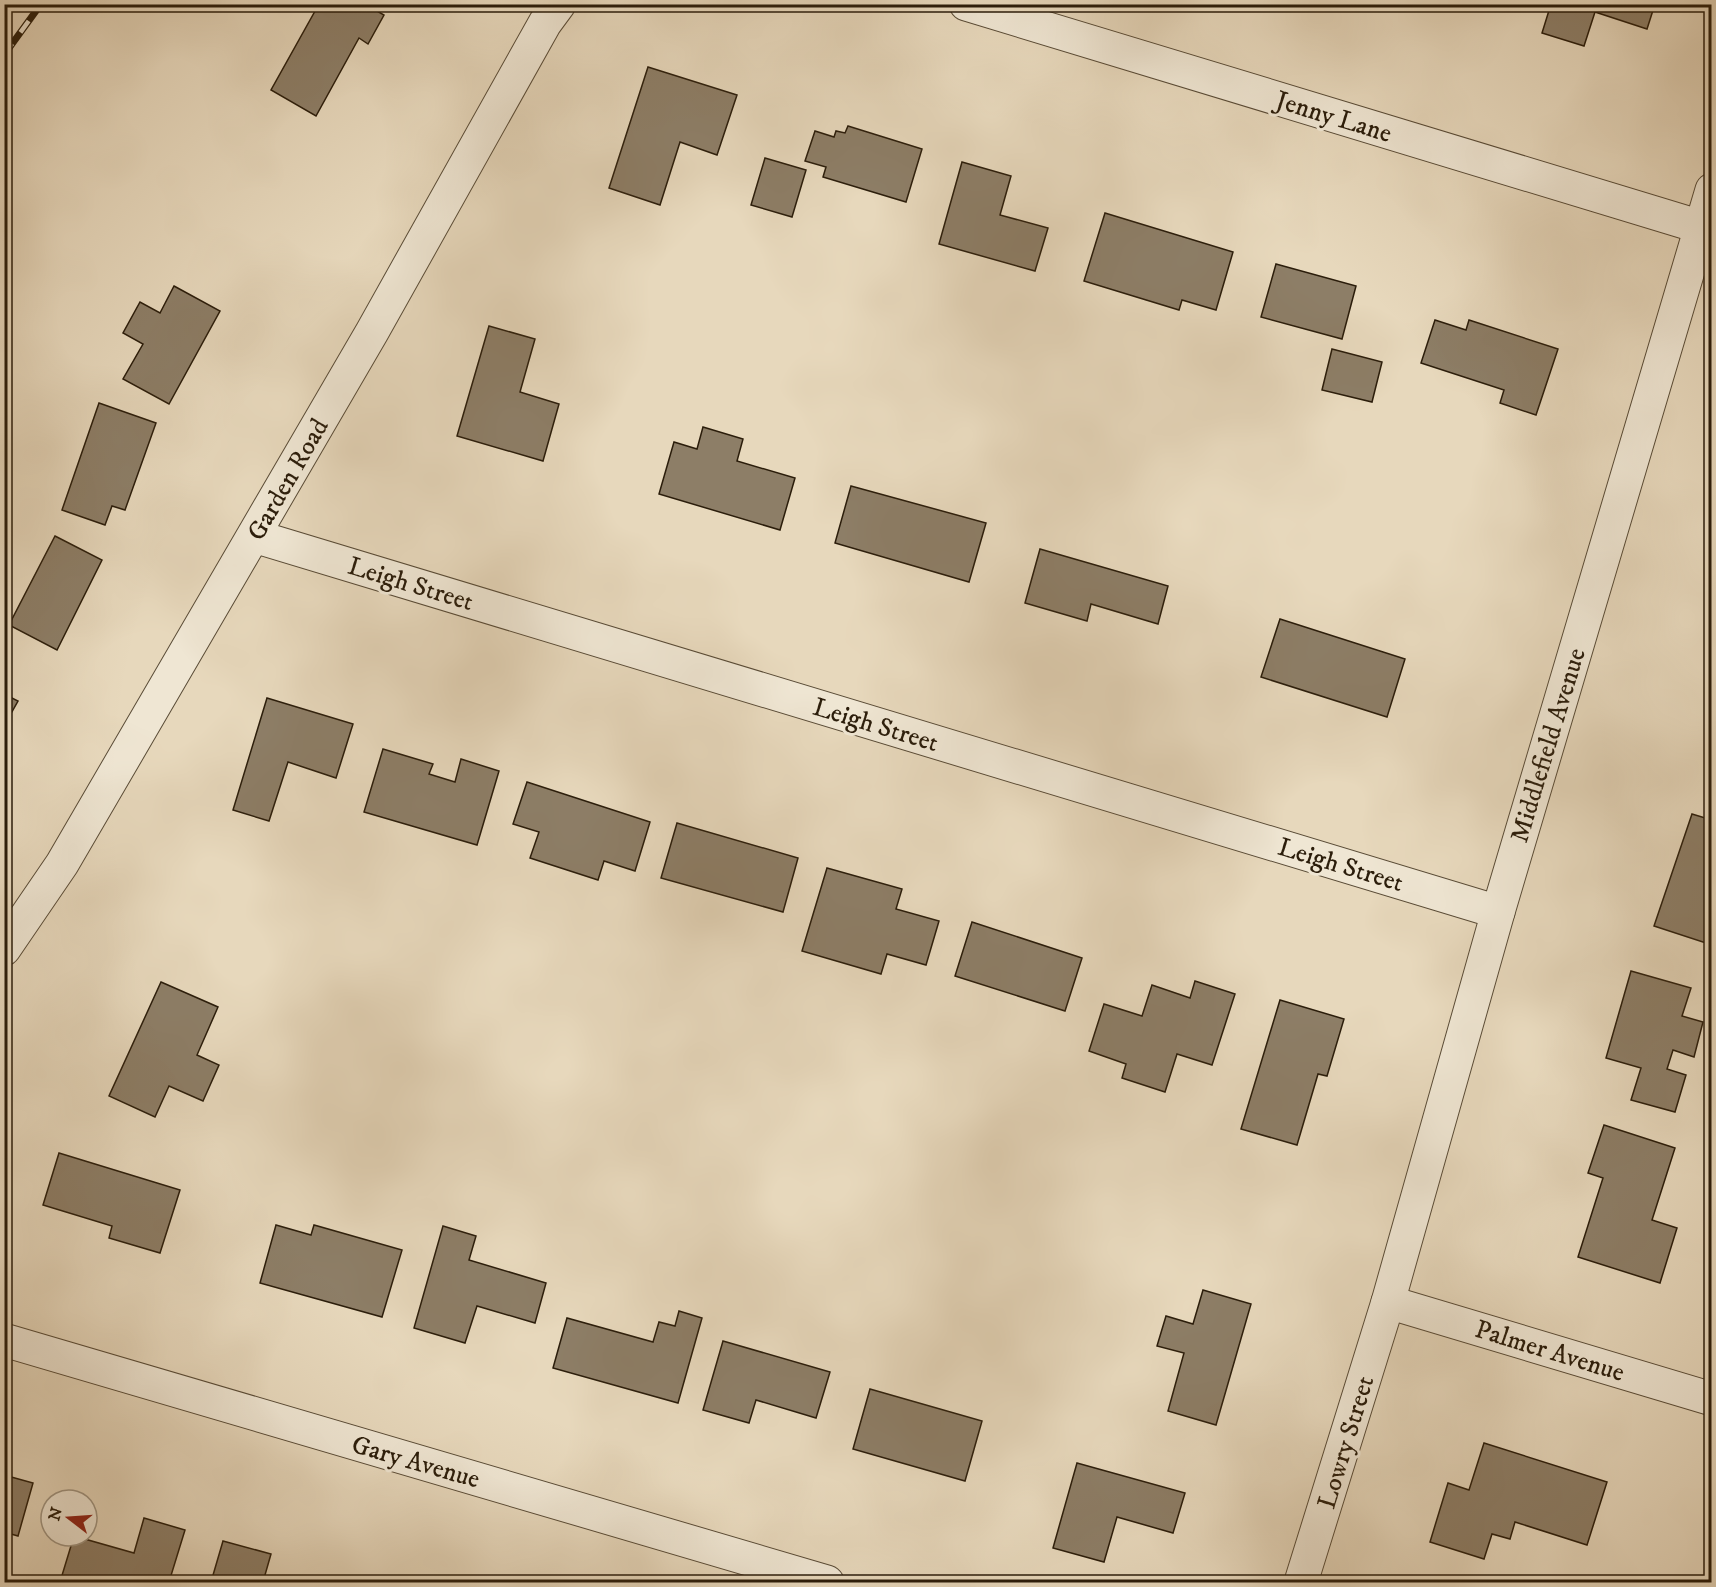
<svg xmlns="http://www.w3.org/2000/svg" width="1716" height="1587" font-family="'IM FELL DW Pica',serif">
  <rect width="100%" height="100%" fill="#e7d8bc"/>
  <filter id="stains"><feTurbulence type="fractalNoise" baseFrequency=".00333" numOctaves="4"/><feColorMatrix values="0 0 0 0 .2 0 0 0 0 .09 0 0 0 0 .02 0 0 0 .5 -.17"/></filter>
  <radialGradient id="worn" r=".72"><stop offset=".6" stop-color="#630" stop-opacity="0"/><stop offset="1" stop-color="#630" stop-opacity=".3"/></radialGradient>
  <g fill="#8d7e67" stroke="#2b1d0b" stroke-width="1.5">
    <polygon points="319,4 365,4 384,15 368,44 359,38 316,116 271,90"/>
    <polygon points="1551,4 1655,4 1647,29 1595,12 1584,46 1542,33"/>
    <polygon points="648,67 737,95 717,155 680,142 660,205 609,188"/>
    <polygon points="848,126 922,149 906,202 823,177 826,167 805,161 815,131 834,137 836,131 845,133"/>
    <polygon points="765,158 806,170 792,217 751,205"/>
    <polygon points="962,162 1011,176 1000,215 1048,228 1035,271 939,244"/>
    <polygon points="1105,213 1233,252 1216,310 1182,300 1179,310 1084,281"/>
    <polygon points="1276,264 1356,286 1342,339 1261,317"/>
    <polygon points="174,286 220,311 169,404 123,379 143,344 123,333 140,302 160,313"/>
    <polygon points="1435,320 1466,330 1469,320 1558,349 1536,415 1500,403 1504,390 1421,363"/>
    <polygon points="489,326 535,339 520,392 559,404 543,461 457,436"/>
    <polygon points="1332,349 1382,362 1372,402 1322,390"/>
    <polygon points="99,403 156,423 125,510 112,506 105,525 62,510"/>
    <polygon points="703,427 743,439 737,461 795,478 780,530 659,494 674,442 697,449"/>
    <polygon points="851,486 986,523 969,582 835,543"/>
    <polygon points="55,536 102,560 57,650 9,625"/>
    <polygon points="1040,549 1168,586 1158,624 1091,604 1087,621 1025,603"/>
    <polygon points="1280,619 1405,659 1387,717 1261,677"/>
    <polygon points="4,694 18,701 4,726"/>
    <polygon points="267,698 353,724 336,778 288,762 269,821 233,810"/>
    <polygon points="383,749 433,764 429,774 455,782 461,759 499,771 477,845 364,812"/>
    <polygon points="527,782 650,822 635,871 604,861 598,880 530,858 539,832 513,824"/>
    <polygon points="1692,814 1712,820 1712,945 1654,926"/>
    <polygon points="677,823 798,858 783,912 661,878"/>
    <polygon points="827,868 902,889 896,909 939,921 926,965 887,954 881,974 802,951"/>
    <polygon points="972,922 1082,958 1065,1011 955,976"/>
    <polygon points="1631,971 1691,988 1682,1016 1703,1022 1694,1057 1673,1050 1667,1069 1686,1075 1675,1112 1631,1100 1641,1068 1606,1058"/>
    <polygon points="1195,981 1235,994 1212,1065 1177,1054 1165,1092 1122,1078 1126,1064 1089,1051 1104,1004 1142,1016 1152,985 1190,998"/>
    <polygon points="161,982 218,1007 197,1055 219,1065 203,1101 169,1086 155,1117 109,1096"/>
    <polygon points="1280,1000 1344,1019 1327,1076 1318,1074 1297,1145 1241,1129"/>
    <polygon points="1604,1125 1675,1148 1652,1220 1677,1228 1660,1283 1578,1257 1603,1178 1588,1173"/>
    <polygon points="59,1153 180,1190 160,1253 109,1238 112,1226 43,1205"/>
    <polygon points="276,1225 311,1235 314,1225 402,1250 382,1317 260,1283"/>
    <polygon points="443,1226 476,1236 469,1260 546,1283 535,1323 477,1306 465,1343 414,1328"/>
    <polygon points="1203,1290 1251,1304 1216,1425 1168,1411 1184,1353 1157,1346 1166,1316 1193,1324"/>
    <polygon points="679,1311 702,1318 678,1403 553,1368 567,1318 653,1342 659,1322 675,1326"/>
    <polygon points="723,1341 830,1372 816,1418 756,1400 749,1423 703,1410"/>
    <polygon points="870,1389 982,1421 965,1481 853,1449"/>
    <polygon points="1484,1443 1607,1482 1587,1545 1515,1522 1510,1539 1492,1534 1484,1559 1430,1542 1448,1483 1469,1490"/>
    <polygon points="1077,1463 1185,1493 1173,1533 1117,1517 1104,1562 1053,1548"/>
    <polygon points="4,1475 33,1483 18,1536 4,1532"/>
    <polygon points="144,1518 185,1530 169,1582 60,1582 74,1536 134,1553"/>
    <polygon points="223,1541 271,1554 263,1582 211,1582"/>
  </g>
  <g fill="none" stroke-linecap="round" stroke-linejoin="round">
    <g stroke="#5a4c37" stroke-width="35">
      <g id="street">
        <polyline points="966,4 1701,227"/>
        <polyline points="254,536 1498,912"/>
        <polyline points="4,949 62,864 372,332 545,23 559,4"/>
        <polyline points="1388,1302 1712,1399"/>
        <polyline points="4,1340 827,1582"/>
        <polyline points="1301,1582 1388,1302 1498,912 1712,190"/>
      </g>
    </g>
    <use href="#street" stroke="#efe6d3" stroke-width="33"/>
    <g stroke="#2b1d0b" stroke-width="7">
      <polyline id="rail" points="4,55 41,4"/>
    </g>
    <use href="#rail" stroke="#efe6d3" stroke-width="4.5" stroke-dasharray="14" stroke-linecap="butt"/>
  </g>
  <g text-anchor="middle" stroke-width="6" stroke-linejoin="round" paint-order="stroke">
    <g font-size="26" fill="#2b1d0b" stroke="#efe6d3">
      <text transform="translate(1334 116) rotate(17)" y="9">Jenny Lane</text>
      <text transform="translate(287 479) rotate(-60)" y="9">Garden Road</text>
      <text transform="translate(411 583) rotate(17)" y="9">Leigh Street</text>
      <text transform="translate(876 724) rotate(17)" y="9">Leigh Street</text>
      <text transform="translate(1547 745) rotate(-73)" y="9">Middlefield Avenue</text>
      <text transform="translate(1341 864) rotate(17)" y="9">Leigh Street</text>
      <text transform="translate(1550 1350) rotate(17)" y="9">Palmer Avenue</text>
      <text transform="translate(1345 1442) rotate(-73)" y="9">Lowry Street</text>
      <text transform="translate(416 1461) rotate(16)" y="9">Gary Avenue</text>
    </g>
  </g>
  <rect width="1716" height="1587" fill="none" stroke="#e7d8bc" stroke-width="24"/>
  <rect x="6" y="6" width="1704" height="1575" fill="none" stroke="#2b1d0b" stroke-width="3"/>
  <rect x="12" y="12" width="1692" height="1563" fill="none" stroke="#2b1d0b" stroke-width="1.5"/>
  <g transform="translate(69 1518) rotate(287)"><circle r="28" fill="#efe6d3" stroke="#a19683" stroke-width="1.5"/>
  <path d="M0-4.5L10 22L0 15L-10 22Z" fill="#8f2418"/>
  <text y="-9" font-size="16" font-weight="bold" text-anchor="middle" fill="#2b1d0b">N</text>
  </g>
  <rect width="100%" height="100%" filter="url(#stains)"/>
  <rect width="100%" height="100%" fill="url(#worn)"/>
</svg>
